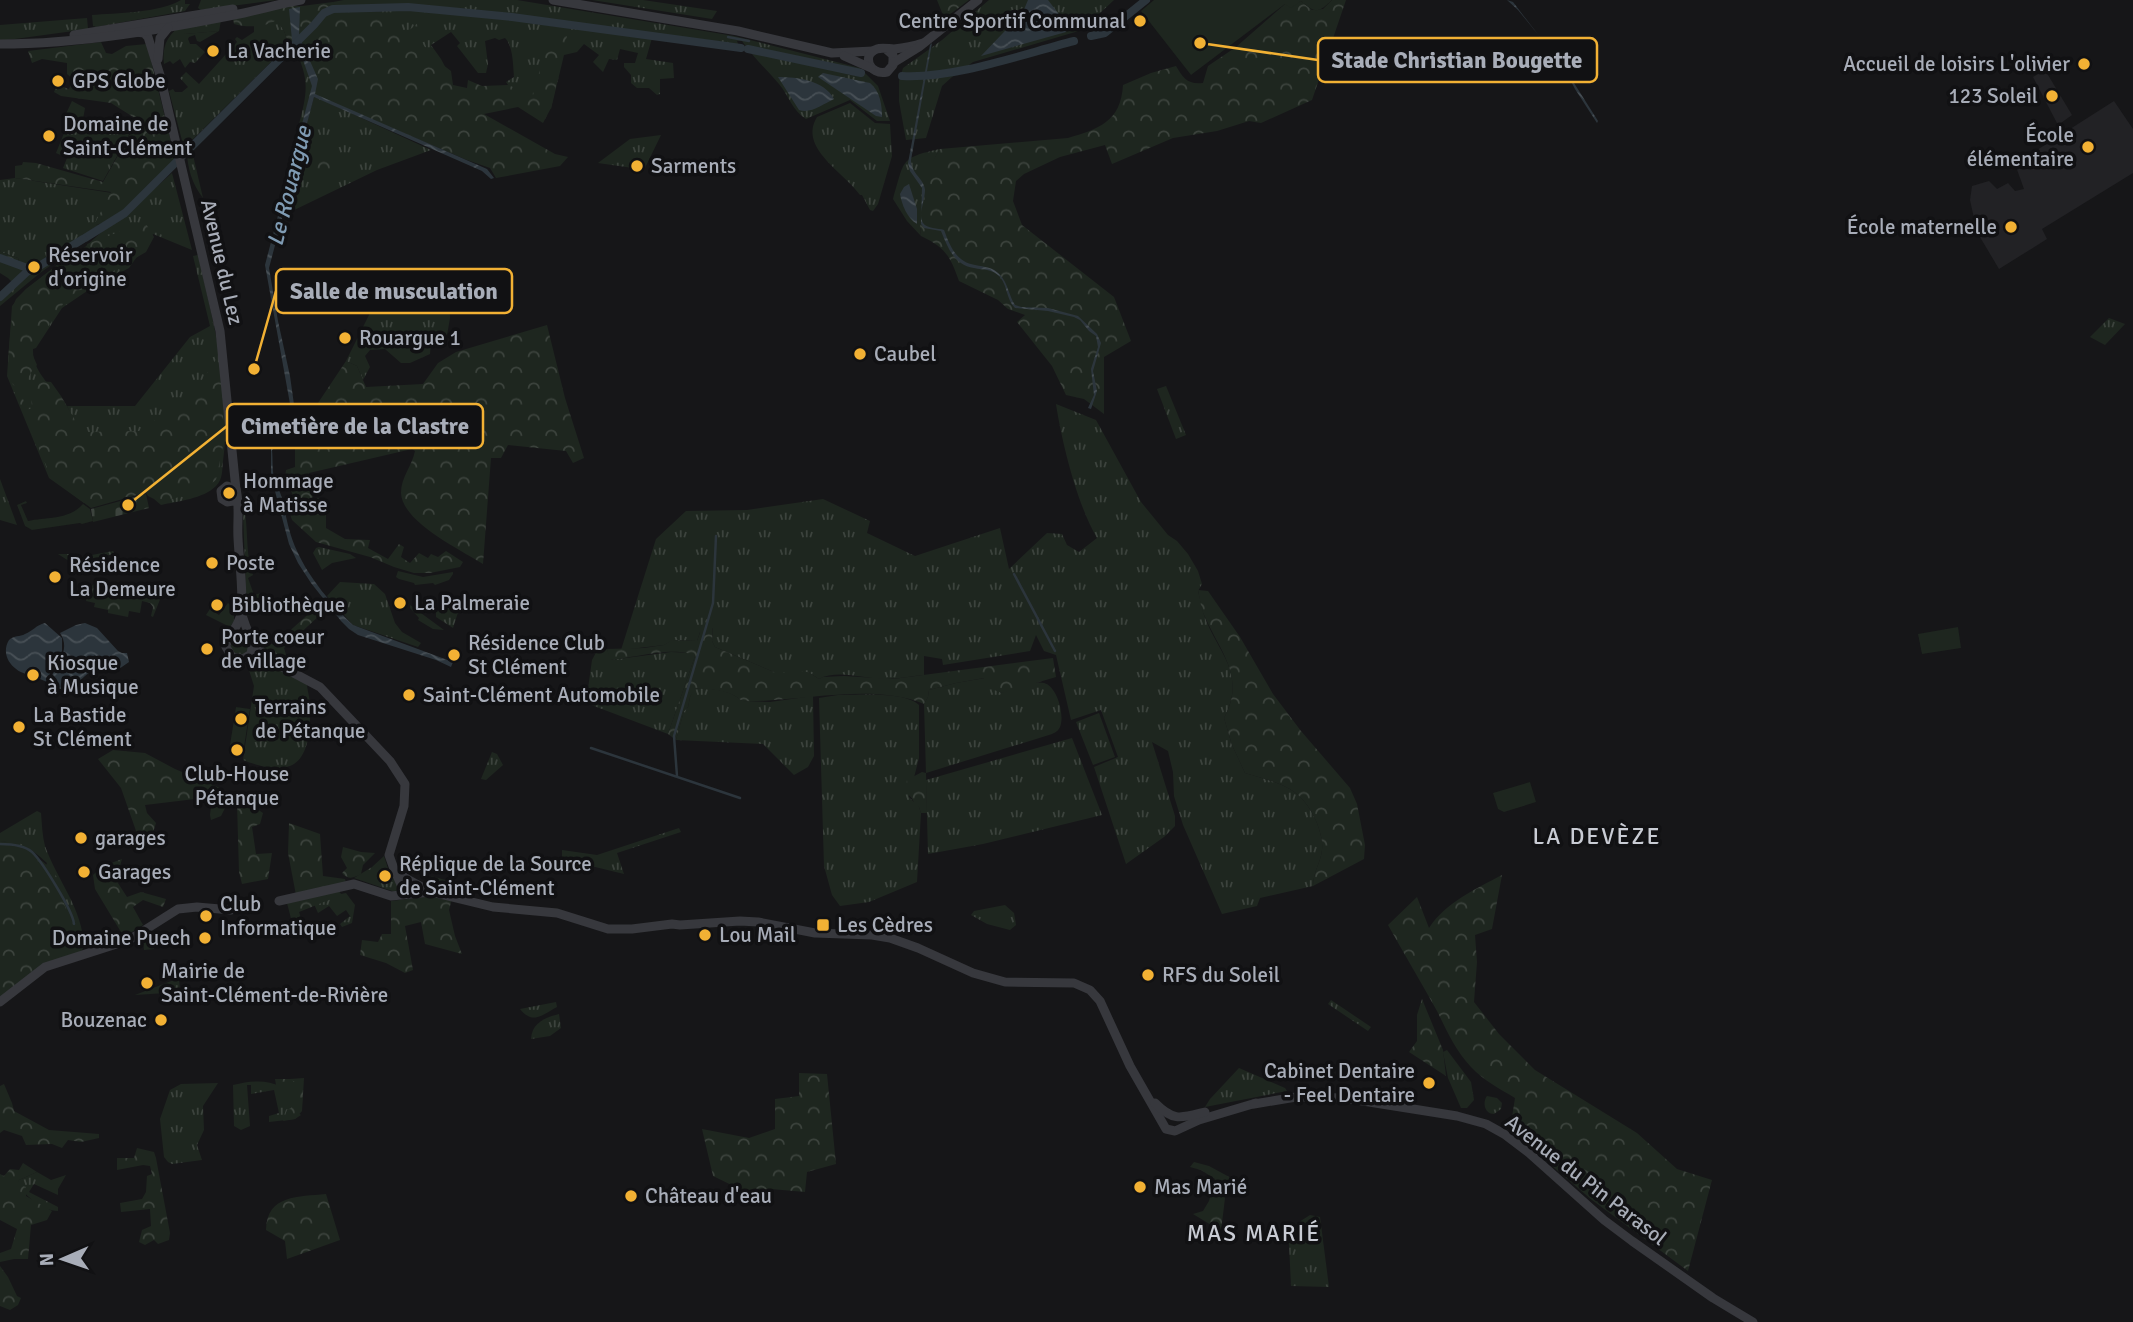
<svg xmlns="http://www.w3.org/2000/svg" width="2133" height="1322" font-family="Signika,sans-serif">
  <defs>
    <pattern id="grass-tufts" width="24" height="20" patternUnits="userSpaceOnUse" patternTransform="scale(1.75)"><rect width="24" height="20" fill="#1e261f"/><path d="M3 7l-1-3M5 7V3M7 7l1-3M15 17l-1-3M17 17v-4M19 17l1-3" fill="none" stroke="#3c433d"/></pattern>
    <pattern id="forest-crowns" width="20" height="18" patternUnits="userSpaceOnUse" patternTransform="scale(1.75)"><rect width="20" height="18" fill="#1e261f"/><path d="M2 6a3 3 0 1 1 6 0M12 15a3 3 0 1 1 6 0" fill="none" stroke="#3c433d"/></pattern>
    <pattern id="cemetery-stones" width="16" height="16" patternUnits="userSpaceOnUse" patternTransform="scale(1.75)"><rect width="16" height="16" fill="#1e261f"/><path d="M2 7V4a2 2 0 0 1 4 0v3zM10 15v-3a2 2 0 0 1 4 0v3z" fill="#3c433d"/></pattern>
    <pattern id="water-waves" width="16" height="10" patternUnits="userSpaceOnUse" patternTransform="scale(1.75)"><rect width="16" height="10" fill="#2c353c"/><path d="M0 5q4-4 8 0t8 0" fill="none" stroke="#485056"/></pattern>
  </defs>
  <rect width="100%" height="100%" fill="#161618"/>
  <g fill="#222225">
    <polygon points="2045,70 2072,115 2058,125 2033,77"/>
    <polygon points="2114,101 2133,129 2133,173 2042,229 2047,239 1999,269 1977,232 1970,200 1972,186 1989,181 1997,189 2008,183 2015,191 2024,189 2015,164"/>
  </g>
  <g fill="url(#grass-tufts)">
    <path d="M181,0H185V4H190L185,11L96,27L93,26L92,15C116,13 160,13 181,0Z"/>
    <polygon points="201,0 276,0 201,10 198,8"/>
    <path d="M344,0H517L734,36L860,68L878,86L890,121H877L850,100L806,119C792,110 789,96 779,84C767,70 753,57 742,41H737L740,49L671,38H652L646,59L673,63L674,78L660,79V94L657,95L649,88H637L631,83V75L624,67V63H635L638,53L620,49L617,60L609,59L603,72L593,62L599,55L584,44L577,52L564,55L551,109L510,88L506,82L514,77C513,64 513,46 505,38L499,40L495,38L485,41L488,64L486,73H478L457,46L460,43L451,32L431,45L441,59L451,78L338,11L333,2Z"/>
    <polygon points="592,0 643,0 717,11 712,19"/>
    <polygon points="989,0 1114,0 1082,30 973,62 952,77 942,86 926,138 906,140 899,101 899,81 903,68 942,40"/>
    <polygon points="87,18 88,29 0,41 0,25"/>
    <polygon points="277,19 284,31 289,44 184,148 169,91 173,89 175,92 182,92 188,87 180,78 186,72 199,84 237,42 235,39 237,37 242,40 254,32 254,23"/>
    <path d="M179,27L185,34L219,31L200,42L197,41L195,35L189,37L188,39L190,44H196L205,52L195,63L190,62L185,68L180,59L173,64L170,61L164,64C162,48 166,37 179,27Z"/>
    <path d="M292,44H294L303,57L313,86L302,125L299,124C308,90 309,80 295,48L192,151L203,198C192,184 187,167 187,150Z"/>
    <polygon points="314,97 320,99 431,150 377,170 288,213 286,210 298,155"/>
    <path d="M72,101L85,108L83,119C100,136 114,109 136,122L103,181L63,168L67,158L56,153L69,121L64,118Z"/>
    <path d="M850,103L875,123L890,124L892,156L878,204L873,211L870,210L862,195H860C844,172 798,148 817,117Z"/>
    <polygon points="661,135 644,170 640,169 640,164 635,163 633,168 598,163 630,139"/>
    <path d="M940,149C926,170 918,211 921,236L907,221L893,199C905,160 899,158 940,149Z"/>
    <path d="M172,173L192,250L153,234L129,268L90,289L62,308L36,348L33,349C32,370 50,385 62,401C73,417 85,458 93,479L84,503L49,478L7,376L12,306L26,289L62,261L85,247L107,227L122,218Z"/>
    <polygon points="15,178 112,193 95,224 99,225 88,232 82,243 40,273 0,306 0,298 25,274 40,271 39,262 26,266 20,264 18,258 1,252 0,250 0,180"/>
    <path d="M198,255C213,322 233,392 223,461C222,470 223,479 216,486C203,499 178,501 161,505L154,499L148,496L137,478L88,450L67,406H135L190,337L210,326L193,256Z"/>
    <path d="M448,268L450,318L446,341H431L430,354L410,363H401L385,349L370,350L365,356L370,367L363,380L357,366L346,361L374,305C393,282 419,271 448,268Z"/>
    <polygon points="2109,318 2125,324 2105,345 2090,337"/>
    <polygon points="1166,386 1186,435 1176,439 1157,389"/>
    <path d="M1056,404L1096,420L1141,502L1168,535L1177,541L1188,554L1198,571L1202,584L1198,591C1200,598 1201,605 1203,612C1216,652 1248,672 1224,718L1232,745L1245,773C1281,784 1301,786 1317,823C1320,832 1323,840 1322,850C1321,862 1313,872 1313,886L1260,898L1257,906L1222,914L1183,825L1174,796L1173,772L1168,751L1152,742L1175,816V826L1164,837L1126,864L1094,767L1118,757L1101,710L1071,720L1056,655L1044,651L1036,635L1030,651L943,665L942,659L924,656V675C911,676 898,679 885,679C865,679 837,669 819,679L808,672H774L715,647L712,641L713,628L700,632L697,641L673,640L664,645L621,650L656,539L686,511L747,510L823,499L870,521L867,533L915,556L1000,528L1009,569L1047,533L1062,534L1067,545L1079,552L1097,538C1077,504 1062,443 1056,404Z"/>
    <polygon points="0,479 17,525 0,520"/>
    <path d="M245,512C248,533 246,558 253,575L248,578L254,595L261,593C262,604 259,614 247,616L243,514Z"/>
    <polygon points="319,547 350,554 356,558 332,563 322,570 313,553 316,548"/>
    <polygon points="113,551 114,554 72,563 58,554 70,554 71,559"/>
    <polygon points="398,571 423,577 453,572 453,574 449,580 435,585 433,583 415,585 414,583 399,579 396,577"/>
    <polygon points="340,582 374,584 385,594 395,623 402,632 421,643 418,647 353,625 327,596"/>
    <polygon points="228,603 234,608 234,621 230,627 206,615 210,609 219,615"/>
    <polygon points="461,603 453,628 436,617 436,612"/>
    <polygon points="410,605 444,630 433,629 418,620 419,618 410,608"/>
    <circle cx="240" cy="646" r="9"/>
    <polygon points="598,649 607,649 611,660 671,652 692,653 695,656 668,734 586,703 592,660"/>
    <path d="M271,661L307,679C306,688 310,696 310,706C311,758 299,782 243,760L254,686L248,667L257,662Z"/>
    <path d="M985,678L1001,693C1013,689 1033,680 1044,683C1057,686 1065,715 1060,727C1058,731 1056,732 1052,734L926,773L924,704L928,697L929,690L956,683Z"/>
    <path d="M694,688C712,689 729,689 742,701L770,702L813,696L814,756L808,767L794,775L763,744L676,740L684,711L688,707L690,697Z"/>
    <path d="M838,695C858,695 905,691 919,705V758L909,797L919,807L921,813L917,882L869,902L840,906L832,895L824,866L819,698Z"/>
    <polygon points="1099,713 1115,757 1093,765 1076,722"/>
    <polygon points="1072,738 1102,815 983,844 928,854 926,780"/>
    <polygon points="492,752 497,754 503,765 486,780 481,779"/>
    <path d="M37,811L41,813C42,824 42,835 45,846C57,880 83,909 84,947L80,953L0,978L47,863C30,847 23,844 0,841V833Z"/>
    <polygon points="679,828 681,832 617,853 624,874 587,865 562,864 562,850 597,855"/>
    <polygon points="384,856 389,872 398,884 398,891 395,892 354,878 372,867"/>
    <polygon points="339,891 341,894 346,893 355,905 352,923 342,927 340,924 350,916 346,910 337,916 329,906 318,913 314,904"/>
    <polygon points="1005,905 1014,913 1016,925 1010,930 987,924 971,915 974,911"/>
    <polygon points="168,936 169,943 154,944 154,949 144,950 143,940"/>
    <polygon points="179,978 180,992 135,995"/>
    <polygon points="1331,1000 1371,1027 1368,1031 1328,1004"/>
    <path d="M556,1002L557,1007C542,1015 533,1025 520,1009Z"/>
    <path d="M559,1014L561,1028L550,1036L531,1039C532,1023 544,1018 559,1014Z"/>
    <polygon points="1447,1050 1471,1082 1474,1100 1467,1108 1461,1108 1448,1078 1443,1052"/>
    <polygon points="1239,1068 1285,1088 1287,1091 1205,1107 1210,1099"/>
    <path d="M304,1078L302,1111L295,1119L269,1122V1116L279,1113L274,1090L251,1094V1085H247L250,1126L241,1130L234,1126L233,1085C251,1081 265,1079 282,1087L290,1079Z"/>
    <polygon points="218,1083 203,1106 204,1130 197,1145 202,1160 172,1164 168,1162 164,1157 160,1119 170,1090 181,1084"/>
    <path d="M1487,1096L1497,1098L1502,1103L1501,1109L1494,1114C1485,1114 1482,1103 1487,1096Z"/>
    <path d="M37,1172L51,1180L66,1175L58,1189V1195L34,1184L29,1192L58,1207V1211C42,1211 26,1196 17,1184L19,1180Z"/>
    <polygon points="1310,1215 1320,1217 1329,1287 1291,1286 1289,1244 1285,1231"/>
  </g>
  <g fill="url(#forest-crowns)">
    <polygon points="937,0 969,0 949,15 943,15"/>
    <path d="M1332,0H1346L1312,100L1261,123L1249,121L1217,131L1173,138L1112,164L1105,145L1060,157L1024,174L1016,181L1013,201L1022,225L1114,297L1131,341L1104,357V414L1084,399L1066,395L1052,366L1017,322L1025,315L1008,309L998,300L959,281C950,256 946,248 921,236C917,204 922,176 940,149L1068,138C1098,129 1121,122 1123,85L1151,73L1176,66C1183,78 1188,85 1203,83L1208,66L1236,47L1285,4L1301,1L1312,10L1323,9Z"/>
    <path d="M333,2L341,12L389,15L406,33L419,22H423L424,27L420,41L434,58L451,71L453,85L467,88L468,80L482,86L508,85L533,95L550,33L567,36L551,108L543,123L518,107L484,114L555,154L568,157L560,166L496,178L490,168L467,160L314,95L317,81L298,38L289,44L284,31L277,20C265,27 247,28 234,24L233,18L287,6H302Z"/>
    <polygon points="221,20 219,31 185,34 180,32 179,27"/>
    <path d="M101,42L106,53L112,54L126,46L147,44L175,158C160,175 117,225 94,225L111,192L15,178V166L22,165L23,162L36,163L103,182L138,120L111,103L61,96L54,92L57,85L69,89L73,79L67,74V63L42,59L32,63L28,51Z"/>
    <path d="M309,152L314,156C325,154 329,160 335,168L332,184L325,186C319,174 318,171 303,171L300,154Z"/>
    <path d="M145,222L154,237L146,252L67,298L37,344L30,349L37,365C29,372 28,383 20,389C14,387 11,383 9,376C6,362 12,324 13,306L16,299L25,290L54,268L61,266L69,259L106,258L103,248L93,250L88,249L87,244Z"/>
    <polygon points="0,250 1,252 18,258 19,266 23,269 13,283 8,278 0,273"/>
    <path d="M547,325L565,398L584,458L573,463L566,451L508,445L501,458H491L483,564C461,550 402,522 401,493C401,477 412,466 415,451L412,449L309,473L313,498H326V528L345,539L370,540L368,548L388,559L399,544L404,547L401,557L410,563L419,553L428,558L431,554L438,557L446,551L463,562L460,567L430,573H414L394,567L370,557L316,542L292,520L288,508L297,504L285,478L286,470L295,467V446L305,437L318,403L346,361L357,366L366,387L423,384L438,363L456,352Z"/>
    <polygon points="217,358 222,390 224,441 216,480 203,490 162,502 150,494 144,493 91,508 52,479 17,398 22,396 27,410 32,408 31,392 38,381 51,382 61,396 82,432 139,431 171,409 198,386"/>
    <polygon points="96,581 161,597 153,617 151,616 153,607 150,603 142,601 140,613 129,611 128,617 108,613 108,610 94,607 95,603 86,601 89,590"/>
    <path d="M1198,590L1208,591L1240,637L1273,694L1301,731L1350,788L1357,804L1365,845L1364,859L1313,886C1313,872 1321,862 1322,850C1323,840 1320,832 1317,823C1301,786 1281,784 1245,773L1232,745L1224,718C1246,678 1221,653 1205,617C1201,609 1200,599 1198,590Z"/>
    <polygon points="314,609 320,615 284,648 287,658 284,661 263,649 252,634 256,631 265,641 274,645"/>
    <path d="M706,622L713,624L712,641L715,647L774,672H808L819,679L823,677L844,676L893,679L1053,658L1056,677L1002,693L994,690L984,678L956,683L929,690L928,697L924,704C871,682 798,703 742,701C729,689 712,690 695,688L690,697L688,707L684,711L676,740L668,734L695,656C677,645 632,658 610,660L607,649L644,648L664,645L672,640L697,641L703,624Z"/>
    <polygon points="113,750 145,753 175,769 220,788 220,793 239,797 263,813 260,824 252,827 256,854 272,853 268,879 242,884 239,872 237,803 227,804 221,816 211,820 210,815 212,799 195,799 145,805 147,813 156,823 152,836 142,848 121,788 98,759"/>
    <path d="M922,772L926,773L927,813H921L919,807L915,806C913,794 904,797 907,780Z"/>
    <polygon points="289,823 320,834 323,876 345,879 346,883 296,895 288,853"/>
    <path d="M0,841C9,842 20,842 28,847C32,850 35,856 39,859C51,867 57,876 64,889L62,899L79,937L66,947L61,955L0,998Z"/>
    <path d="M343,847L361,852L375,853L363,865L361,874C354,878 348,880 342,873L347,868L341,857Z"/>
    <polygon points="122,859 116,880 127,897 141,892 166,899 163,907 143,900 133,907 143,925 124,937 95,889 93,875 103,866"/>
    <path d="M1502,875L1492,929L1475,935L1477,962L1474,1002L1499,1034L1535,1070L1637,1133L1677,1169L1712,1180L1688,1271L1592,1200L1510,1130L1515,1098C1500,1089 1483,1080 1471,1067C1455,1050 1447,1031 1437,1011C1421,982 1404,954 1388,925L1417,897L1429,928C1446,902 1476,889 1502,875Z"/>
    <polygon points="431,876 456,883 449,910 455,936 462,954 425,944 421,922 405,926 413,970 405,973 386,963 360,955 362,940 378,942 382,934 391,934 391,901 425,897"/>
    <polygon points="339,891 339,896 299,912 304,928 294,930 287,903"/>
    <polygon points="1422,999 1443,1050 1446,1076 1409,1052 1417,1041 1417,1015"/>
    <polygon points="799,1073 827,1074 836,1164 807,1172 805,1192 771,1189 754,1196 713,1176 702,1129 749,1138 775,1129 775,1099 799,1096"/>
    <path d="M275,1079H290L303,1087L302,1105L295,1106L294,1109L301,1115L295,1119L283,1121L287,1110L291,1108C296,1094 286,1092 276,1085Z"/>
    <polygon points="4,1084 12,1103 14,1111 49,1130 99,1134 99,1138 81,1142 68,1140 62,1148 52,1144 26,1145 22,1136 4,1130 0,1133 0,1086"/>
    <polygon points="137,1148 154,1152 156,1158 170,1233 169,1240 158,1244 154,1240 145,1245 139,1242 142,1230 151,1226 150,1209 121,1212 120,1203 142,1199 146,1192 147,1176 152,1174 150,1166 143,1165 117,1170 117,1158 134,1158"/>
    <polygon points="1194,1162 1209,1166 1233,1179 1225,1198 1221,1231 1193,1214 1203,1211 1209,1201 1215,1179 1201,1170 1190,1167"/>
    <polygon points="23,1163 37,1172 19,1180 18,1184 26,1187 26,1196 52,1211 47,1220 31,1225 28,1259 14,1259 0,1262 0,1253 11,1249 17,1229 0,1220 0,1174 4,1176 10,1169 19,1170"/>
    <path d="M326,1194L340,1240L287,1259L285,1241L266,1230C267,1194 299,1197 326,1194Z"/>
    <polygon points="0,1266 8,1277 17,1296 21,1298 18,1305 10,1310 0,1306"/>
  </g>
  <polygon fill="url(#cemetery-stones)" points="146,494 149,508 93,522 91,509"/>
  <g fill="#1e261f">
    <path d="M1154,0H1332C1318,13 1316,14 1301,1L1291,8L1285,4L1191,75L1141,11Z"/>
    <path d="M26,501L27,503L21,505L28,521C46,517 69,520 83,504L90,509L93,521L82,524L80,523L32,530L25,526L17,505Z"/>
    <polygon points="1958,627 1961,648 1922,654 1918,634"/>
    <polygon points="236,707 250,709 244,747 230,745"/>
    <polygon points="1530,782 1536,802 1504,812 1498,809 1493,793"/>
  </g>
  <g fill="url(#water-waves)">
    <polygon points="1028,0 1048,0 1068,26 1066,32 981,56 1023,12"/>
    <polygon points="1507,0 1513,2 1543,41 1562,60 1574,83 1598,121 1597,123 1575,89 1562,64 1518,10"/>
    <path d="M300,7L299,36L318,79L315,94L487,169L494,178L491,179L482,171L314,97L269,268L278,321L290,376L296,419L292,433L272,450C273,459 272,469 274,478C276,485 280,491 282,498C286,516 289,534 297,551C309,578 332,605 353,625L453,662L451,667L436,660L358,635L349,629L341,621L311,583L298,563L289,544L271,476V445L288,428L292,415L265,265L312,86L300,51L292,40L289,9Z"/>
    <path d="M932,43L911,160C911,174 924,178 925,190C925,200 918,214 923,223C927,229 938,228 944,230C950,246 956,262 975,265C985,267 993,267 1000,275C1008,283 1009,296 1015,305L1021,307L1048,308L1078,316L1097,334L1101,343L1093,371L1097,391L1091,409L1088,408L1094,395L1091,369L1098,347L1096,336L1089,331L1080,320L1074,317L1048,311L1015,308C1006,299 1008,287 1000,277C993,269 984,270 974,268C954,265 948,248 941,231L924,228L921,224L922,188L910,171L908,163L930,45Z"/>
    <path d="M823,73L870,83C880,91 882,105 882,117L876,116L818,77Z"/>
    <path d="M778,77C797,77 824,80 834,99C823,104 811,114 799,110Z"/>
    <path d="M909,184L917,209V224C907,218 902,205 900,194L904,187Z"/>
    <path d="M45,623L62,638V654L52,668L47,682L40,679L41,674L36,668L28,669L26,674C12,670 0,655 9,640C14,635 20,637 25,634C33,631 36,625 45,623Z"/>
    <path d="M85,623L97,628L118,651L122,653H127L129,662L116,671C109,672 101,668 93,671C77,677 73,702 49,682C55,666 72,651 60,633L76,625Z"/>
  </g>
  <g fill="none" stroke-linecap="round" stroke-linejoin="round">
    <g stroke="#2c353c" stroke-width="2.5">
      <polyline points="728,37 749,41"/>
      <polyline points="1014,574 1055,651"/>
      <polyline points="591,748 740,798"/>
      <polyline points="677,776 674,736 713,603 716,536"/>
      <path d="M0,844C10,844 24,845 32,852C42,861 73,911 74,924"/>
    </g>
    <g stroke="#2c353c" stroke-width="8">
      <polyline points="1091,36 1105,33 1146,0"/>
      <polyline points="748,49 861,73"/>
      <path d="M902,76C954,79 1023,54 1074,41"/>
      <polyline points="85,238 125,213 314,25 324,13 333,9 408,7 512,17 741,48"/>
      <polyline points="0,258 30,269"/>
      <polyline points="0,297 30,269 41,265 83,239"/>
    </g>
    <g stroke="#37383d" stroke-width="9">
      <polyline points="553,0 738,31 832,53 873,51"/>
      <polyline points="135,32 144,33 148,37 160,75 220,331 236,490"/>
      <polyline points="74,35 233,9"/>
      <path d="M0,44C82,44 164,29 244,13C263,9 282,3 301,0"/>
      <path d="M886,49L893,55V65L887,72C869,76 861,54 877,49C882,47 889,49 894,49C904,48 914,46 923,43"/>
      <polyline points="844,56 871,68"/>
      <polyline points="158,59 160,38 168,28"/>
      <polyline points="893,63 919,47 978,0"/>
      <path d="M237,496L233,501L227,502L222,499L221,491L227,486L236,489C240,505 237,522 238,538C239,561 244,591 241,614C238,629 227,635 226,647L232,657L243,659L251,654L253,642"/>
      <path d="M241,611C246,631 254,647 271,661L320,687L390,761L405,784L404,806L389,855L394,869L403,889L408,894"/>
      <polyline points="400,873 407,879 427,890"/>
      <polyline points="279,901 354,884 391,896 431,892 493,907 557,913 608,929 632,929 672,924 680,925 740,921 758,922 815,933 872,935 890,938 918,948 973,973 1005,982 1074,983 1090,990 1100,1001 1130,1066 1166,1129 1175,1131 1199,1120 1256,1103"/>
      <polyline points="0,1002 45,967 129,940 178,909 197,907 231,910"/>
      <path d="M1155,1103C1174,1122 1181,1118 1205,1112"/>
      <polyline points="1254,1104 1296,1097 1344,1098 1457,1116 1486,1124 1504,1134 1529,1153 1604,1220 1632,1241 1713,1298 1753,1322"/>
    </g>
  </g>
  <g fill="#f2b134" stroke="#111113" stroke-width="2.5">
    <circle cx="1140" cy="21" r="7"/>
    <circle cx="213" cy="51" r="7"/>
    <circle cx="2084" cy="64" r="7"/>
    <circle cx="58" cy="81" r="7"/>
    <circle cx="2052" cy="96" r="7"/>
    <circle cx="49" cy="136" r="7"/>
    <circle cx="2088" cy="147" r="7"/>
    <circle cx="637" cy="166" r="7"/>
    <circle cx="2011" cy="227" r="7"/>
    <circle cx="34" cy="267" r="7"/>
    <circle cx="345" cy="338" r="7"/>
    <circle cx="860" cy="354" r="7"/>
    <circle cx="229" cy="493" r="7"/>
    <circle cx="212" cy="563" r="7"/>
    <circle cx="55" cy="577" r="7"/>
    <circle cx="400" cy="603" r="7"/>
    <circle cx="217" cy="605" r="7"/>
    <circle cx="207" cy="649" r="7"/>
    <circle cx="454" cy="655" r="7"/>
    <circle cx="33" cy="675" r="7"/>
    <circle cx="409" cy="695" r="7"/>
    <circle cx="241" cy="719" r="7"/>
    <circle cx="19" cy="727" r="7"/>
    <circle cx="237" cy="750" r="7"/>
    <circle cx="81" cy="838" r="7"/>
    <circle cx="84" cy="872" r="7"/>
    <circle cx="385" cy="876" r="7"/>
    <circle cx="206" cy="916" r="7"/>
    <rect x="816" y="918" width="14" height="14" rx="3.5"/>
    <circle cx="705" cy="935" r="7"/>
    <circle cx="205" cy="938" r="7"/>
    <circle cx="1148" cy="975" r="7"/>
    <circle cx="147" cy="983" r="7"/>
    <circle cx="161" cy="1020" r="7"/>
    <circle cx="1429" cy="1083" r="7"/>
    <circle cx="1140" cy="1187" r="7"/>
    <circle cx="631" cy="1196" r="7"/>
  </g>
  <g text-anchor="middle" stroke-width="7" stroke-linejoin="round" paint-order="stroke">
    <g font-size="21" fill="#a8adb8" stroke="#111113" text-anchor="start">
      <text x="1126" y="28" text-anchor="end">Centre Sportif Communal</text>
      <text x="227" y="58">La Vacherie</text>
      <text x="2070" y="71" text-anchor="end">Accueil de loisirs L'olivier</text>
      <text x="72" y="88">GPS Globe</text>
      <text x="2038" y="103" text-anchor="end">123 Soleil</text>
      <text x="63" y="131">Domaine de<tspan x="63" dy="24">Saint-Clément</tspan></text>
      <text x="2074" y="142" text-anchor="end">École<tspan x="2074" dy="24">élémentaire</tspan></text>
      <text x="651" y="173">Sarments</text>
      <text x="1997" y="234" text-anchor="end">École maternelle</text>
      <text x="48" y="262">Réservoir<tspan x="48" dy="24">d'origine</tspan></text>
      <text x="359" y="345">Rouargue 1</text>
      <text x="874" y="361">Caubel</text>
      <text x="243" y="488">Hommage<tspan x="243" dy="24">à Matisse</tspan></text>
      <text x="226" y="570">Poste</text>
      <text x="69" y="572">Résidence<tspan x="69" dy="24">La Demeure</tspan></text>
      <text x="414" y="610">La Palmeraie</text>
      <text x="231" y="612">Bibliothèque</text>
      <text x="221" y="644">Porte coeur<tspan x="221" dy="24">de village</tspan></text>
      <text x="468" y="650">Résidence Club<tspan x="468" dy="24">St Clément</tspan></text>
      <text x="47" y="670">Kiosque<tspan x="47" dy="24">à Musique</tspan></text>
      <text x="423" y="702">Saint-Clément Automobile</text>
      <text x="255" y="714">Terrains<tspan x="255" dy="24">de Pétanque</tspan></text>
      <text x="33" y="722">La Bastide<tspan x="33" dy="24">St Clément</tspan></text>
      <text x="237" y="781" text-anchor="middle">Club-House<tspan x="237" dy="24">Pétanque</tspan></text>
      <text x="95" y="845">garages</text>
      <text x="399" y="871">Réplique de la Source<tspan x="399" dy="24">de Saint-Clément</tspan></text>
      <text x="98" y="879">Garages</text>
      <text x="220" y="911">Club<tspan x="220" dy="24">Informatique</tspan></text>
      <text x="837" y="932">Les Cèdres</text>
      <text x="719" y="942">Lou Mail</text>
      <text x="191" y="945" text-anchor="end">Domaine Puech</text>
      <text x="161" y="978">Mairie de<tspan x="161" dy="24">Saint-Clément-de-Rivière</tspan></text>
      <text x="1162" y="982">RFS du Soleil</text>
      <text x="147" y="1027" text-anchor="end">Bouzenac</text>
      <text x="1415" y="1078" text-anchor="end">Cabinet Dentaire<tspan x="1415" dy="24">- Feel Dentaire</tspan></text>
      <text x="1154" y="1194">Mas Marié</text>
      <text x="645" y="1203">Château d'eau</text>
    </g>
    <g font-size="21" fill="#a8adb8" stroke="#111113">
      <text transform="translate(222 262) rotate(77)" y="7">Avenue du Lez</text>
      <text transform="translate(1586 1180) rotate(38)" y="7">Avenue du Pin Parasol</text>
    </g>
    <g font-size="23" font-style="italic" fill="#7f9bb3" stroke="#111113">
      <text transform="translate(289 186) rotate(-76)" y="8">Le Rouargue</text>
    </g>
    <g font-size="23" letter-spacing="2" fill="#c9ccd4" stroke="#111113">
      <text x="1597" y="844">LA DEVÈZE</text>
      <text x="1254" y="1241">MAS MARIÉ</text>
    </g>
  </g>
  <path fill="none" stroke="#f2b134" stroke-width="2.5" d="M1200 43L1318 60M254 369L276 291M128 505L227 426"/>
  <g fill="#f2b134" stroke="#111113" stroke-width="2.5">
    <circle cx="1200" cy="43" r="7"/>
    <circle cx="254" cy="369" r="7"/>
    <circle cx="128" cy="505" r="7"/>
  </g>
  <g fill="#111113" stroke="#f2b134" stroke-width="2.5">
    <rect x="1318" y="38" width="279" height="44" rx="7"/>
    <rect x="276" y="269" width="236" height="44" rx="7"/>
    <rect x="227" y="404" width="256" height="44" rx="7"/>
  </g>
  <g font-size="23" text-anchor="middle" font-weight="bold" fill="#a8adb8">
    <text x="1457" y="68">Stade Christian Bougette</text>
    <text x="394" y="299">Salle de musculation</text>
    <text x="355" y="434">Cimetière de la Clastre</text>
  </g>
  <g transform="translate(63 1259) rotate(268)" stroke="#111113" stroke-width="5" paint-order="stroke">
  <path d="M0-5L12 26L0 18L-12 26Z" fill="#a8adb8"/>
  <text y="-10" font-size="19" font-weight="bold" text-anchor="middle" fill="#a8adb8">N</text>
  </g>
</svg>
